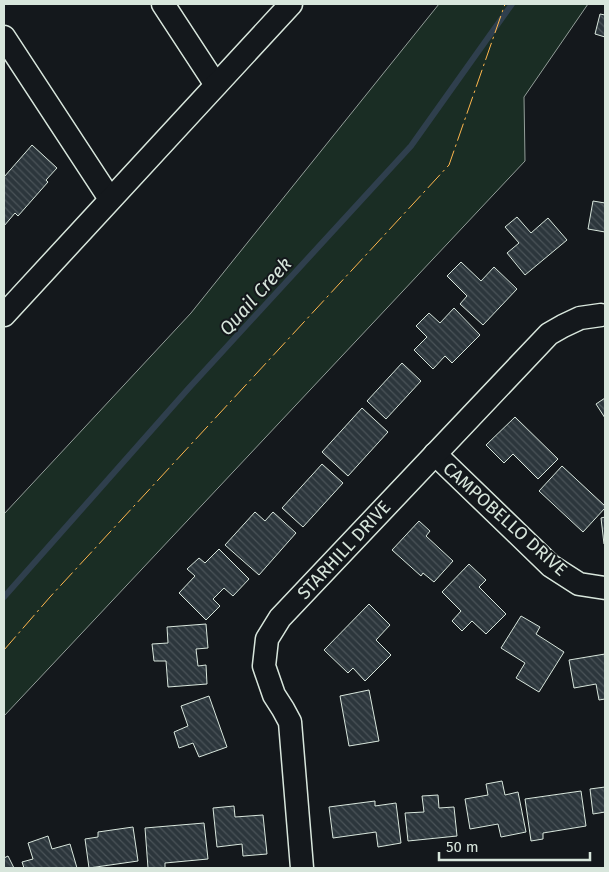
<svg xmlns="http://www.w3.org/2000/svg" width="609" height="872" font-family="'Fira Sans',sans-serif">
  <defs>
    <pattern id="building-back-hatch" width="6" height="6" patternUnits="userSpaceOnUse" patternTransform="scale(1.25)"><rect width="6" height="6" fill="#2c363c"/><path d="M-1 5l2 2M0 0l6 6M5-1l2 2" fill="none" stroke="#4a5358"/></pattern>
  </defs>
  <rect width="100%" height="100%" fill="#14181c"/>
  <polygon fill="#1a2d24" stroke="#939e99" points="439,4 588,4 524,97 525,161 4,716 4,514 191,313"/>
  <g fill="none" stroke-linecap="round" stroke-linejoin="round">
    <polyline stroke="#2f3f4d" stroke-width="6" points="4,597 188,389 411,146 512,4"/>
  </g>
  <g fill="url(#building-back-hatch)" stroke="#d8e6dc">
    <polygon points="600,14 605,15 605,37 595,34"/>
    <polygon points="32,145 57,168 46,180 48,182 18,216 15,213 4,226 4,177"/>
    <polygon points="593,201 605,203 605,232 588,229"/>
    <polygon points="517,217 531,233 548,218 567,240 525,275 507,253 519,243 505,227"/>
    <polygon points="461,262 481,281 494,267 517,289 483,325 460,304 467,296 447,276"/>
    <polygon points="454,308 480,335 452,363 445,356 433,369 414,350 427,337 416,326 429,313 440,323"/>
    <polygon points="402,363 421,381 386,419 367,401"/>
    <polygon points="605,398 605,418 596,404"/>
    <polygon points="362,408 388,432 348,476 322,452"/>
    <polygon points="515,417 558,459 538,479 513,454 504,463 486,445"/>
    <polygon points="322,464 343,483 303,527 282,508"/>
    <polygon points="562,466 605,506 605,508 583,532 539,491"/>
    <polygon points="255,512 265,521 273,512 296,533 259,575 225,545"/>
    <polygon points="605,517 605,544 604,544 601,518"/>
    <polygon points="419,521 430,531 426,536 453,561 434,582 423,573 421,576 392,550"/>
    <polygon points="219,549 249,579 233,596 224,588 213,599 220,606 206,620 179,593 195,576 187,569 199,558 205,563"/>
    <polygon points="469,564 486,580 479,587 506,614 486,634 472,621 462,631 452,621 461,611 442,592"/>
    <polygon points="369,604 390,625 376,640 391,655 365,681 353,668 348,673 324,650"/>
    <polygon points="521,616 540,627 536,634 564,652 539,692 516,678 525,663 501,648"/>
    <polygon points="206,624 208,648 196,649 198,666 206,665 207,684 168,687 166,661 154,661 152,644 168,643 167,627"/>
    <polygon points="605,654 605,699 599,700 596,684 574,688 569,660"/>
    <polygon points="369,690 379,741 349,746 340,696"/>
    <polygon points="209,696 227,747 199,757 193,743 179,748 174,732 188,726 181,706"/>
    <polygon points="502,781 505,795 518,792 526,832 501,837 498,824 470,829 465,799 488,795 486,784"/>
    <polygon points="605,787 605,812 593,814 590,789"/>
    <polygon points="581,791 586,826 543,833 543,839 531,841 525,799"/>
    <polygon points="438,795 439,808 454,807 457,836 408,841 405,813 424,812 422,796"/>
    <polygon points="375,801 375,806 396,803 401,843 378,847 376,832 333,838 329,807"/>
    <polygon points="234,806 235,817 263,815 267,854 243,856 242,844 217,847 213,808"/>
    <polygon points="204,823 208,859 165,863 165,868 148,868 145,828"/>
    <polygon points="133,827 138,861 89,868 85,839 98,837 98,832"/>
    <polygon points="48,836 52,849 70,844 77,868 24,868 22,862 33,859 28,843"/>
    <polygon points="8,856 14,868 4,868 4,858"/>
  </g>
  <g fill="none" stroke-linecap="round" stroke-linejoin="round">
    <g stroke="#d8e6dc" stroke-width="25">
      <g id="minor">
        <polyline points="163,4 216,85"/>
        <polyline points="4,37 110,199"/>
        <polyline points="4,315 291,4"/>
        <polyline points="435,454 551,566 579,584 605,588"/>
        <polyline points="302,868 290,722 283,709 274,695 264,666 267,639 280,618 549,334 563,326 580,318 601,315"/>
      </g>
    </g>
    <use href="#minor" stroke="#14181c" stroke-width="22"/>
    <polyline stroke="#ffb74d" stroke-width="1" stroke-dasharray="18 4 2.5 4" stroke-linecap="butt" points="4,650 50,597 449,165 505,4"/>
  </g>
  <g text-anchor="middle" stroke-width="4" stroke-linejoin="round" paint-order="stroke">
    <g font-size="18" fill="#d8e6dc" stroke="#14181c">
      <text transform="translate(505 519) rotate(42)" y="6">CAMPOBELLO DRIVE</text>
      <text transform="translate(344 550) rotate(-47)" y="6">STARHILL DRIVE</text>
    </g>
    <g font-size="19" font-style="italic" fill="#d8e6dc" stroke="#14181c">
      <text transform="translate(255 296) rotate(-48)" y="7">Quail Creek</text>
    </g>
  </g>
  <rect width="609" height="872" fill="none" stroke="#d8e6dc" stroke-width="10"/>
  <path d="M439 852v8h151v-8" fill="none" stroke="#d8e6dc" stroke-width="2.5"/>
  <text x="446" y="852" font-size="15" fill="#d8e6dc" stroke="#14181c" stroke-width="4" paint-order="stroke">50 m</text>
</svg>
